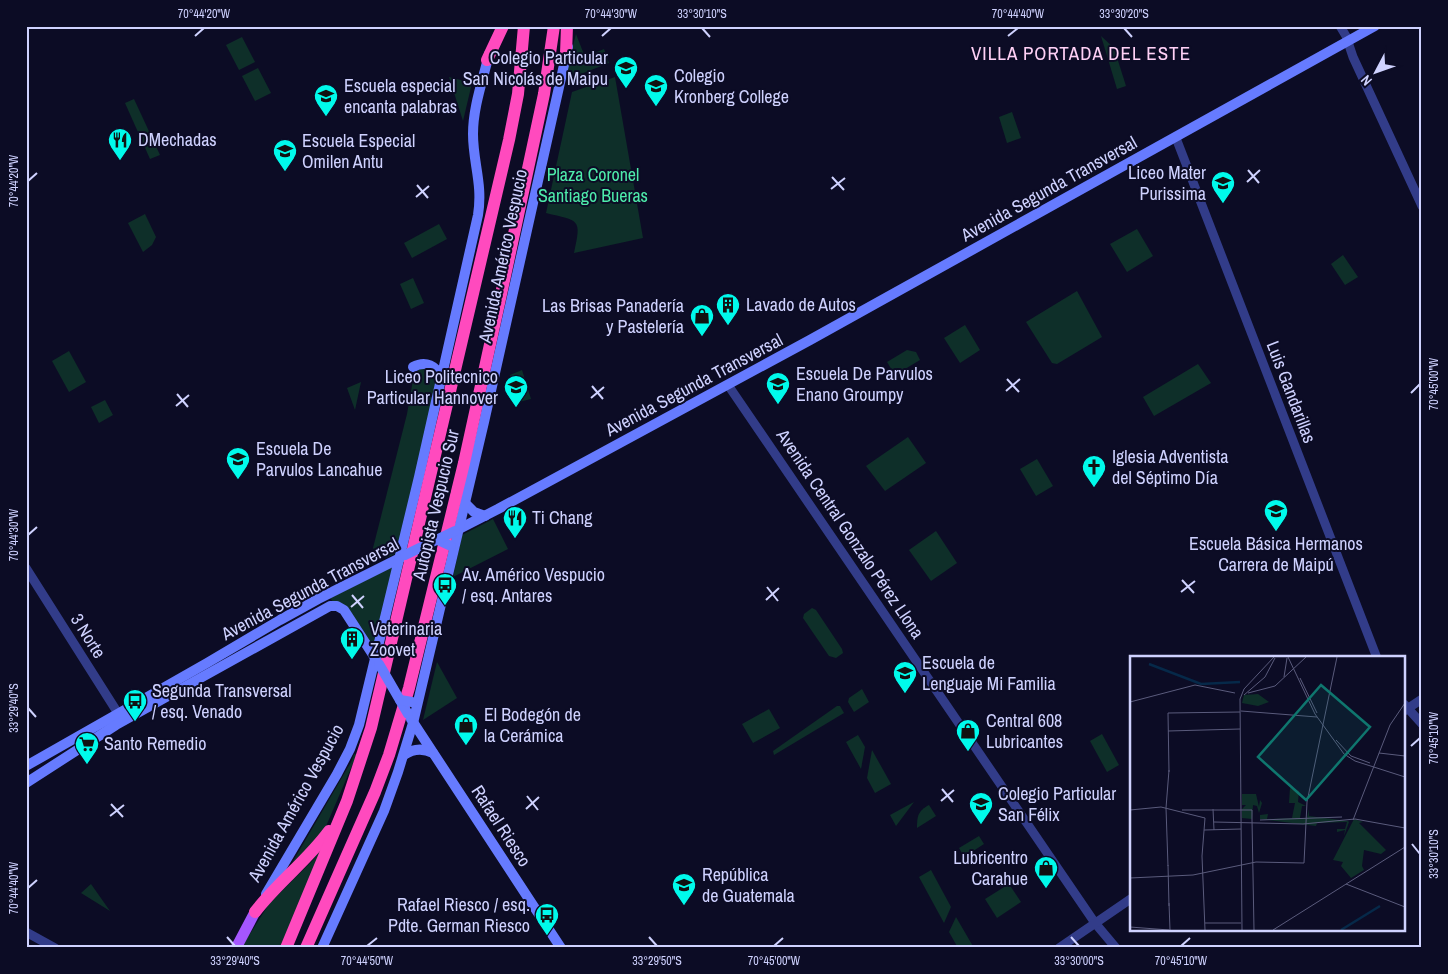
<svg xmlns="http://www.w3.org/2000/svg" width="1448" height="974" font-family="'Archivo Narrow',sans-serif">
  <rect width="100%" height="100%" fill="#0c0c25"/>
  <g fill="#0e2f29">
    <polygon points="576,34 585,57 604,49 609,63 568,79 565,76"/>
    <polygon points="1101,36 1114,48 1126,86 1117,89"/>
    <polygon points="242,37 255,62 239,70 226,45"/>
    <polygon points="258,68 271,93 255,101 242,76"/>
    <polygon points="449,77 472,83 463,121"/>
    <path d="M615,77L643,238L574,253C582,218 579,221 546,213L572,92Z"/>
    <polygon points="134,99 160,155 150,159 125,103"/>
    <polygon points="1012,112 1021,138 1007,143 999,117"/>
    <polygon points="145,214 156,237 152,245 143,252 128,223"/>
    <polygon points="439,224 447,239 412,258 404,243"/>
    <polygon points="1137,229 1153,256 1127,272 1110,244"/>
    <polygon points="1343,255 1358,277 1345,285 1331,264"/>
    <polygon points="413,278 424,303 411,309 400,284"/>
    <polygon points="1077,291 1102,337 1057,364 1052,363 1026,322"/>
    <polygon points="965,325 980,350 960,363 944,338"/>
    <polygon points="907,350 916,352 920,360 895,375 887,362"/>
    <polygon points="69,351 86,382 69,392 52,361"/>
    <polygon points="1198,364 1211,383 1154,416 1143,397"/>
    <polygon points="427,368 438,377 397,553 386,558 377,554 373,548 407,414 414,374 420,369"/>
    <polygon points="522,370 531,399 519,402 510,375"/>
    <polygon points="361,382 355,410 347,388"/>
    <polygon points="105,400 113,415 99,423 91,407"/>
    <polygon points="908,437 926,463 885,491 866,466"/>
    <polygon points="1037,459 1053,486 1036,496 1020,469"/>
    <polygon points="493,519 508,549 453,577 462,535"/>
    <polygon points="936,531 957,563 931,581 909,550"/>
    <polygon points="395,565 375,651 330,598"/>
    <polygon points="812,608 816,610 842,649 843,653 836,658 829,656 803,618 804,614"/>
    <polygon points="437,662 457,698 423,720"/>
    <polygon points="862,689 869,702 854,712 848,702 849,698"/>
    <polygon points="837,706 840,706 844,713 774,755 773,751"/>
    <polygon points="769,709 780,728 753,743 742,724"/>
    <polygon points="1102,734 1119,765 1107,772 1090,741"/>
    <polygon points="858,735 865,747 861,769 846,742"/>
    <polygon points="872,750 891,784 875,793 867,778"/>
    <polygon points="354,754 357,754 324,831 285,875 351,762"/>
    <polygon points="914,802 896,826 890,815"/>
    <path d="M929,805L936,816L917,828C917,816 918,811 929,805Z"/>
    <polygon points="979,836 984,844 964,857 959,848"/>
    <polygon points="323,847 324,849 280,948 241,948 269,904 312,861"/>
    <polygon points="931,870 951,907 944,923 919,877"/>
    <polygon points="91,884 110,911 81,893"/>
    <polygon points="1009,884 1021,902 997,918 985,899"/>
    <polygon points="956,917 974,948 958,948 949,932"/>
  </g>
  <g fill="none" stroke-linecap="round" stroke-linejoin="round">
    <g stroke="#323c89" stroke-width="9">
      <polyline points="1340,26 1346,36 1353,57 1422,206"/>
      <polyline points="1176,138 1377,658"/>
      <polyline points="728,385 1095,923 1116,948"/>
      <polyline points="26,568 121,718"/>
      <polyline points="1404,704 1422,724"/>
      <polyline points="1404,711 1422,699"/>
      <polyline points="26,932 55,948"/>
      <polyline points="1059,948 1132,898"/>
    </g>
    <g stroke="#667bff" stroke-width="10">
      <path d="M413,367C426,360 436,366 442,378"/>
      <polyline points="465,503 474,512 485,516"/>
      <polyline points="455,531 498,509 810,340 1375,26"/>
      <polyline points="411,719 561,948"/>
      <path d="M404,755C414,748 423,748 433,753"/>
      <polyline points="26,766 207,663 280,620 318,599 402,557"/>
      <polyline points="26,783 116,725 330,606 337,606 344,610 377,661"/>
      <path d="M266,894L337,774L350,749L359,725L419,477L478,215C483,184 473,163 473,134C473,107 483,80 489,54"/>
      <polyline points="322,948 384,811 398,772 413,723 484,422 568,47"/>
    </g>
    <polyline stroke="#a556ff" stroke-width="11" points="236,948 255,912"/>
    <g stroke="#ff4abe" stroke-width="12">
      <polyline points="566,54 567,26"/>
      <polyline points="487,60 503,26"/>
      <path d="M255,912C277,883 307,861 329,831"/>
      <polyline points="286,948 347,801 371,728 509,140 518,94 524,26"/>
      <polyline points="306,948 375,792 389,755 409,688 464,463 505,276 544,94 554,26"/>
    </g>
    <g stroke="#667bff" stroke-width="10">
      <polyline points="438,540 451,546"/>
      <polyline points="405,555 455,531"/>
      <polyline points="379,664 408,714"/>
      <polyline points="400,700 412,702"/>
    </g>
  </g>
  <path fill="none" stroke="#cfd2ff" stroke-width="2" d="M702,28L710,37M1124,28L1132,37M195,36L204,28M602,36L611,28M1008,36L1018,28M1248,170L1259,183M832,177L844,190M28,181L37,173M1247,182L1260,170M417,185L428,198M831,189L845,178M416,197L429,186M1007,379L1019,392M592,386L603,399M1006,391L1020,379M1411,393L1420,384M177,394L188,407M591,398L604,387M176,406L189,395M28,535L37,527M1182,580L1194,593M767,587L778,601M1181,592L1195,581M352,595L363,608M766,600L779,588M351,607L364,596M28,708L36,717M1411,746L1420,738M942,789L953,802M527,796L538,810M941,801L954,790M111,804L123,817M526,809L539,797M110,816L124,805M1412,844L1420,854M28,888L37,880M227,937L235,946M649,937L657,946M1071,937L1079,946M367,946L377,938M774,946L783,938M1181,946L1190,938"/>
  <defs>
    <g id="school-pin" transform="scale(1.25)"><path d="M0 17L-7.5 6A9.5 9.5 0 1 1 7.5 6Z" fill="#00faeb" stroke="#0c0c25"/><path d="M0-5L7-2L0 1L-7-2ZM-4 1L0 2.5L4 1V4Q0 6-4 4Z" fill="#111"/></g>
    <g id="restaurant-pin" transform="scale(1.25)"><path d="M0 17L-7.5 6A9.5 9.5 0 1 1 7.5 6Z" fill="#00faeb" stroke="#0c0c25"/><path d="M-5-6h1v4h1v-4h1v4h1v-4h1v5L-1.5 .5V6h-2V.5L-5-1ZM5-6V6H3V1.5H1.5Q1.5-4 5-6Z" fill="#111"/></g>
    <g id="building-pin" transform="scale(1.25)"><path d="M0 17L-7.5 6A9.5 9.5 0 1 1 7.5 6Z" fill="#00faeb" stroke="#0c0c25"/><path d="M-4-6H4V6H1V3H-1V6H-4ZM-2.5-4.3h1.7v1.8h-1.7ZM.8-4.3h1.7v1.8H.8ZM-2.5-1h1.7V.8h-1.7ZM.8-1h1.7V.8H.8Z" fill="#111"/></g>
    <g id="shop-pin" transform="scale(1.25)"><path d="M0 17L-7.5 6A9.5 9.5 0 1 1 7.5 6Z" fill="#00faeb" stroke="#0c0c25"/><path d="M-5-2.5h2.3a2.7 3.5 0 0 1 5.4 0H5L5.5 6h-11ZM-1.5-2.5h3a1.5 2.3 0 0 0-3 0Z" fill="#111"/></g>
    <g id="church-pin" transform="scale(1.25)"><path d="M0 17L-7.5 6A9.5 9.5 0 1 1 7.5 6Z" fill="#00faeb" stroke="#0c0c25"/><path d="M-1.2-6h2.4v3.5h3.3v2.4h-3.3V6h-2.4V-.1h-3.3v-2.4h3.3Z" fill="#111"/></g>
    <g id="bus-pin" transform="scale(1.25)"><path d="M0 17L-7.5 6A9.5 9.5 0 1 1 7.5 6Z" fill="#00faeb" stroke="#0c0c25"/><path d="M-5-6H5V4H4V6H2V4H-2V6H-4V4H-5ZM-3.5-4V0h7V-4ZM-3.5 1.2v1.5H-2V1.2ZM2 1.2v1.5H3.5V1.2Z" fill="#111"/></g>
    <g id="supermarket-pin" transform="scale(1.25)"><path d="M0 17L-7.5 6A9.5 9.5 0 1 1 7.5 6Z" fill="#00faeb" stroke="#0c0c25"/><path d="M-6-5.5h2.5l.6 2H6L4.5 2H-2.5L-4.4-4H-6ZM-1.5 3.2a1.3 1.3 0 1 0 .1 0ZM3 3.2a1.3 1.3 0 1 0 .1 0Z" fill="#111"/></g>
  </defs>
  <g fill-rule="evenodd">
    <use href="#school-pin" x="626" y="68"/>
    <use href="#school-pin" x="656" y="86"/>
    <use href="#school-pin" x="326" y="96"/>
    <use href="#restaurant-pin" x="120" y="140"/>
    <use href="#school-pin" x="285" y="151"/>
    <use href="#school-pin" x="1223" y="183"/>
    <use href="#building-pin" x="728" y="305"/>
    <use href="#shop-pin" x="702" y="316"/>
    <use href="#school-pin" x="778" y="384"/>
    <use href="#school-pin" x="516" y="387"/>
    <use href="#school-pin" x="238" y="459"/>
    <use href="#church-pin" x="1094" y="467"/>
    <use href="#school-pin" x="1276" y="511"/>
    <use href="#restaurant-pin" x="515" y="518"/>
    <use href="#bus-pin" x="445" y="585"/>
    <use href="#building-pin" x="352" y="639"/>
    <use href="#school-pin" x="905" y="673"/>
    <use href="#bus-pin" x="135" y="701"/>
    <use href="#shop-pin" x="466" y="725"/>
    <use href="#shop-pin" x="968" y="731"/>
    <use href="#supermarket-pin" x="87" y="744"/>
    <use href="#school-pin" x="981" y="804"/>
    <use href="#shop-pin" x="1046" y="868"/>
    <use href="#school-pin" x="684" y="885"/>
    <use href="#bus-pin" x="547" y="915"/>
  </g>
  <g text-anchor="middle" stroke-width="4" stroke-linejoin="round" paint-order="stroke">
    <g font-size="18" fill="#cfd2ff" stroke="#0c0c25" text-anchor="start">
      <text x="608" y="64" text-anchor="end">Colegio Particular<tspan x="608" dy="21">San Nicolás de Maipu</tspan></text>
      <text x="674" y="82">Colegio<tspan x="674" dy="21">Kronberg College</tspan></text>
      <text x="344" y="92">Escuela especial<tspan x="344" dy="21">encanta palabras</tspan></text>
      <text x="138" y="146">DMechadas</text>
      <text x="302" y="147">Escuela Especial<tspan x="302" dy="21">Omilen Antu</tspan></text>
      <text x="1206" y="179" text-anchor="end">Liceo Mater<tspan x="1206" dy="21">Purissima</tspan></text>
      <text x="746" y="311">Lavado de Autos</text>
      <text x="684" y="312" text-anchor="end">Las Brisas Panadería<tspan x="684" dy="21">y Pastelería</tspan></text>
      <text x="796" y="380">Escuela De Parvulos<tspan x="796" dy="21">Enano Groumpy</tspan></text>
      <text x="498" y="383" text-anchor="end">Liceo Politecnico<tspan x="498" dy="21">Particular Hannover</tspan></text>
      <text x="256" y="455">Escuela De<tspan x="256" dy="21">Parvulos Lancahue</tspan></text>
      <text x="1112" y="463">Iglesia Adventista<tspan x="1112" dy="21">del Séptimo Día</tspan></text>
      <text x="532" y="524">Ti Chang</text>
      <text x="1276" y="550" text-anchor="middle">Escuela Básica Hermanos<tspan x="1276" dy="21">Carrera de Maipú</tspan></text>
      <text x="462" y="581">Av. Américo Vespucio<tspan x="462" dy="21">/ esq. Antares</tspan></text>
      <text x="370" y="635">Veterinaria<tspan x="370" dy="21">Zoovet</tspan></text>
      <text x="922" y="669">Escuela de<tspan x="922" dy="21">Lenguaje Mi Familia</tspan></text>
      <text x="152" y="697">Segunda Transversal<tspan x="152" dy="21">/ esq. Venado</tspan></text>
      <text x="484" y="721">El Bodegón de<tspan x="484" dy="21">la Cerámica</tspan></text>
      <text x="986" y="727">Central 608<tspan x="986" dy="21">Lubricantes</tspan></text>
      <text x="104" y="750">Santo Remedio</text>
      <text x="998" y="800">Colegio Particular<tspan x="998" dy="21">San Félix</tspan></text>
      <text x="1028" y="864" text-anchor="end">Lubricentro<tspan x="1028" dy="21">Carahue</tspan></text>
      <text x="702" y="881">República<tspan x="702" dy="21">de Guatemala</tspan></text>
      <text x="530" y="911" text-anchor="end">Rafael Riesco / esq.<tspan x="530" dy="21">Pdte. German Riesco</tspan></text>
    </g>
    <g font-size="18" fill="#4eecab" stroke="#0c0c25">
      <text x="593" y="181">Plaza Coronel<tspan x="593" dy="21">Santiago Bueras</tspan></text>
    </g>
    <g font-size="18" fill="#cfd2ff" stroke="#0c0c25">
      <text transform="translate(1049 189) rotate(-29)" y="6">Avenida Segunda Transversal</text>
      <text transform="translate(503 256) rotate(-78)" y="6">Avenida Américo Vespucio</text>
      <text transform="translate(694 385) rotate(-28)" y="6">Avenida Segunda Transversal</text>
      <text transform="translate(1291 392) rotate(69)" y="6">Luis Gandarillas</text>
      <text transform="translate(436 505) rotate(-77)" y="6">Autopista Vespucio Sur</text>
      <text transform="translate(850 534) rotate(56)" y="6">Avenida Central Gonzalo Pérez Llona</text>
      <text transform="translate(310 589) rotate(-28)" y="6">Avenida Segunda Transversal</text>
      <text transform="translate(88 636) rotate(58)" y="6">3 Norte</text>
      <text transform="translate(296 803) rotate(-61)" y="6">Avenida Américo Vespucio</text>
      <text transform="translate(501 826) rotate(57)" y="6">Rafael Riesco</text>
    </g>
    <g font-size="19" letter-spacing="1" fill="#ffd1f6" stroke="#0c0c25">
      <text x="1081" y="60">VILLA PORTADA DEL ESTE</text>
    </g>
  </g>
  <g transform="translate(1130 656)">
    <rect width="275" height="275" fill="#0c0c25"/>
    <path d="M128,38L139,46L128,50L112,47L114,39ZM160,132L169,135L168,146L176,150H172L170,162H177L179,153V160L218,165L219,166L214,180L215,174L207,176V173H215L217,166L187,167L186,170L130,163V159L138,158L137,163L162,162L165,147H159ZM112,138H126L129,151L130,144L132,147L129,157L127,150L123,149L122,163L112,162V153L116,149H112ZM224,163L233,166L229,167L256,194L251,198L234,194L232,210L234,214L221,222L211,210L213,206L203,204Z" fill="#0e2f29"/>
    <path fill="none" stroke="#062949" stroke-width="2.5" d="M19,8L71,28L110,26M211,274L250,250"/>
    <path fill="none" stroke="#5a5b7c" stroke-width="1" d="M158,1L185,58L214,98L225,105L275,121M154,21L157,2M170,22L187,57M118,37L145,30L176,1M114,39L135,21L145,2M0,46L65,29L105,37M111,55L187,61M38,75L110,73M206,84L221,100L240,107M249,97L275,100M39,116L38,57L110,56M83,153L84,174M0,154L31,151L75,162L72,200L75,274M52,154H122V164M122,164L124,274M130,164L212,161M223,164L260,69L275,47M84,166L173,168L225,163L275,172M74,174L111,173M38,209L39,250M38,210L36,152L39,114M0,222L63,219L126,206L174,207L177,146L207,1M216,228L275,251M39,247L40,274M75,267H111M0,271L39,274M112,274L110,43L114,33L144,1M143,274L275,191"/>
    <path fill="#0f766e" fill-opacity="0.15" stroke="#0f766e" stroke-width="2.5" d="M191,29L240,71L176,144L128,101Z"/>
    <rect width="275" height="275" fill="none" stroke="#cfd2ff" stroke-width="2.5"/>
  </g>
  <rect width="1448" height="974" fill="none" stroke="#0c0c25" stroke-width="55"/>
  <g transform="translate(1376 72) rotate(229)" stroke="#0c0c25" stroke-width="4" paint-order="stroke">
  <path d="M0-4L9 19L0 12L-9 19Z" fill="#cfd2ff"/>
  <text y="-8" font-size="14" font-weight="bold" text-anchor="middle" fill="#cfd2ff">N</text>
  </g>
  <rect x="28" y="28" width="1392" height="918" fill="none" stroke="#cfd2ff" stroke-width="2"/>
  <g font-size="12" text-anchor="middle" fill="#cfd2ff">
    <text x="204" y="18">70°44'20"W</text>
    <text x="611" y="18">70°44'30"W</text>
    <text x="702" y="18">33°30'10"S</text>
    <text x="1018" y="18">70°44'40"W</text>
    <text x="1124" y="18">33°30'20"S</text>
    <text transform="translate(14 181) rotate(-90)" y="4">70°44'20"W</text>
    <text transform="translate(1434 384) rotate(-90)" y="4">70°45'00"W</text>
    <text transform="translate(14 535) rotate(-90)" y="4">70°44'30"W</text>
    <text transform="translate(14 708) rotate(-90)" y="4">33°29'40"S</text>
    <text transform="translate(1434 738) rotate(-90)" y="4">70°45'10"W</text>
    <text transform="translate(1434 854) rotate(-90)" y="4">33°30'10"S</text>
    <text transform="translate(14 888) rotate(-90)" y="4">70°44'40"W</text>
    <text x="235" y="965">33°29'40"S</text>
    <text x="367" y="965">70°44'50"W</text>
    <text x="657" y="965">33°29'50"S</text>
    <text x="774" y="965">70°45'00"W</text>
    <text x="1079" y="965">33°30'00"S</text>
    <text x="1181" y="965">70°45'10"W</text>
  </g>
</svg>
